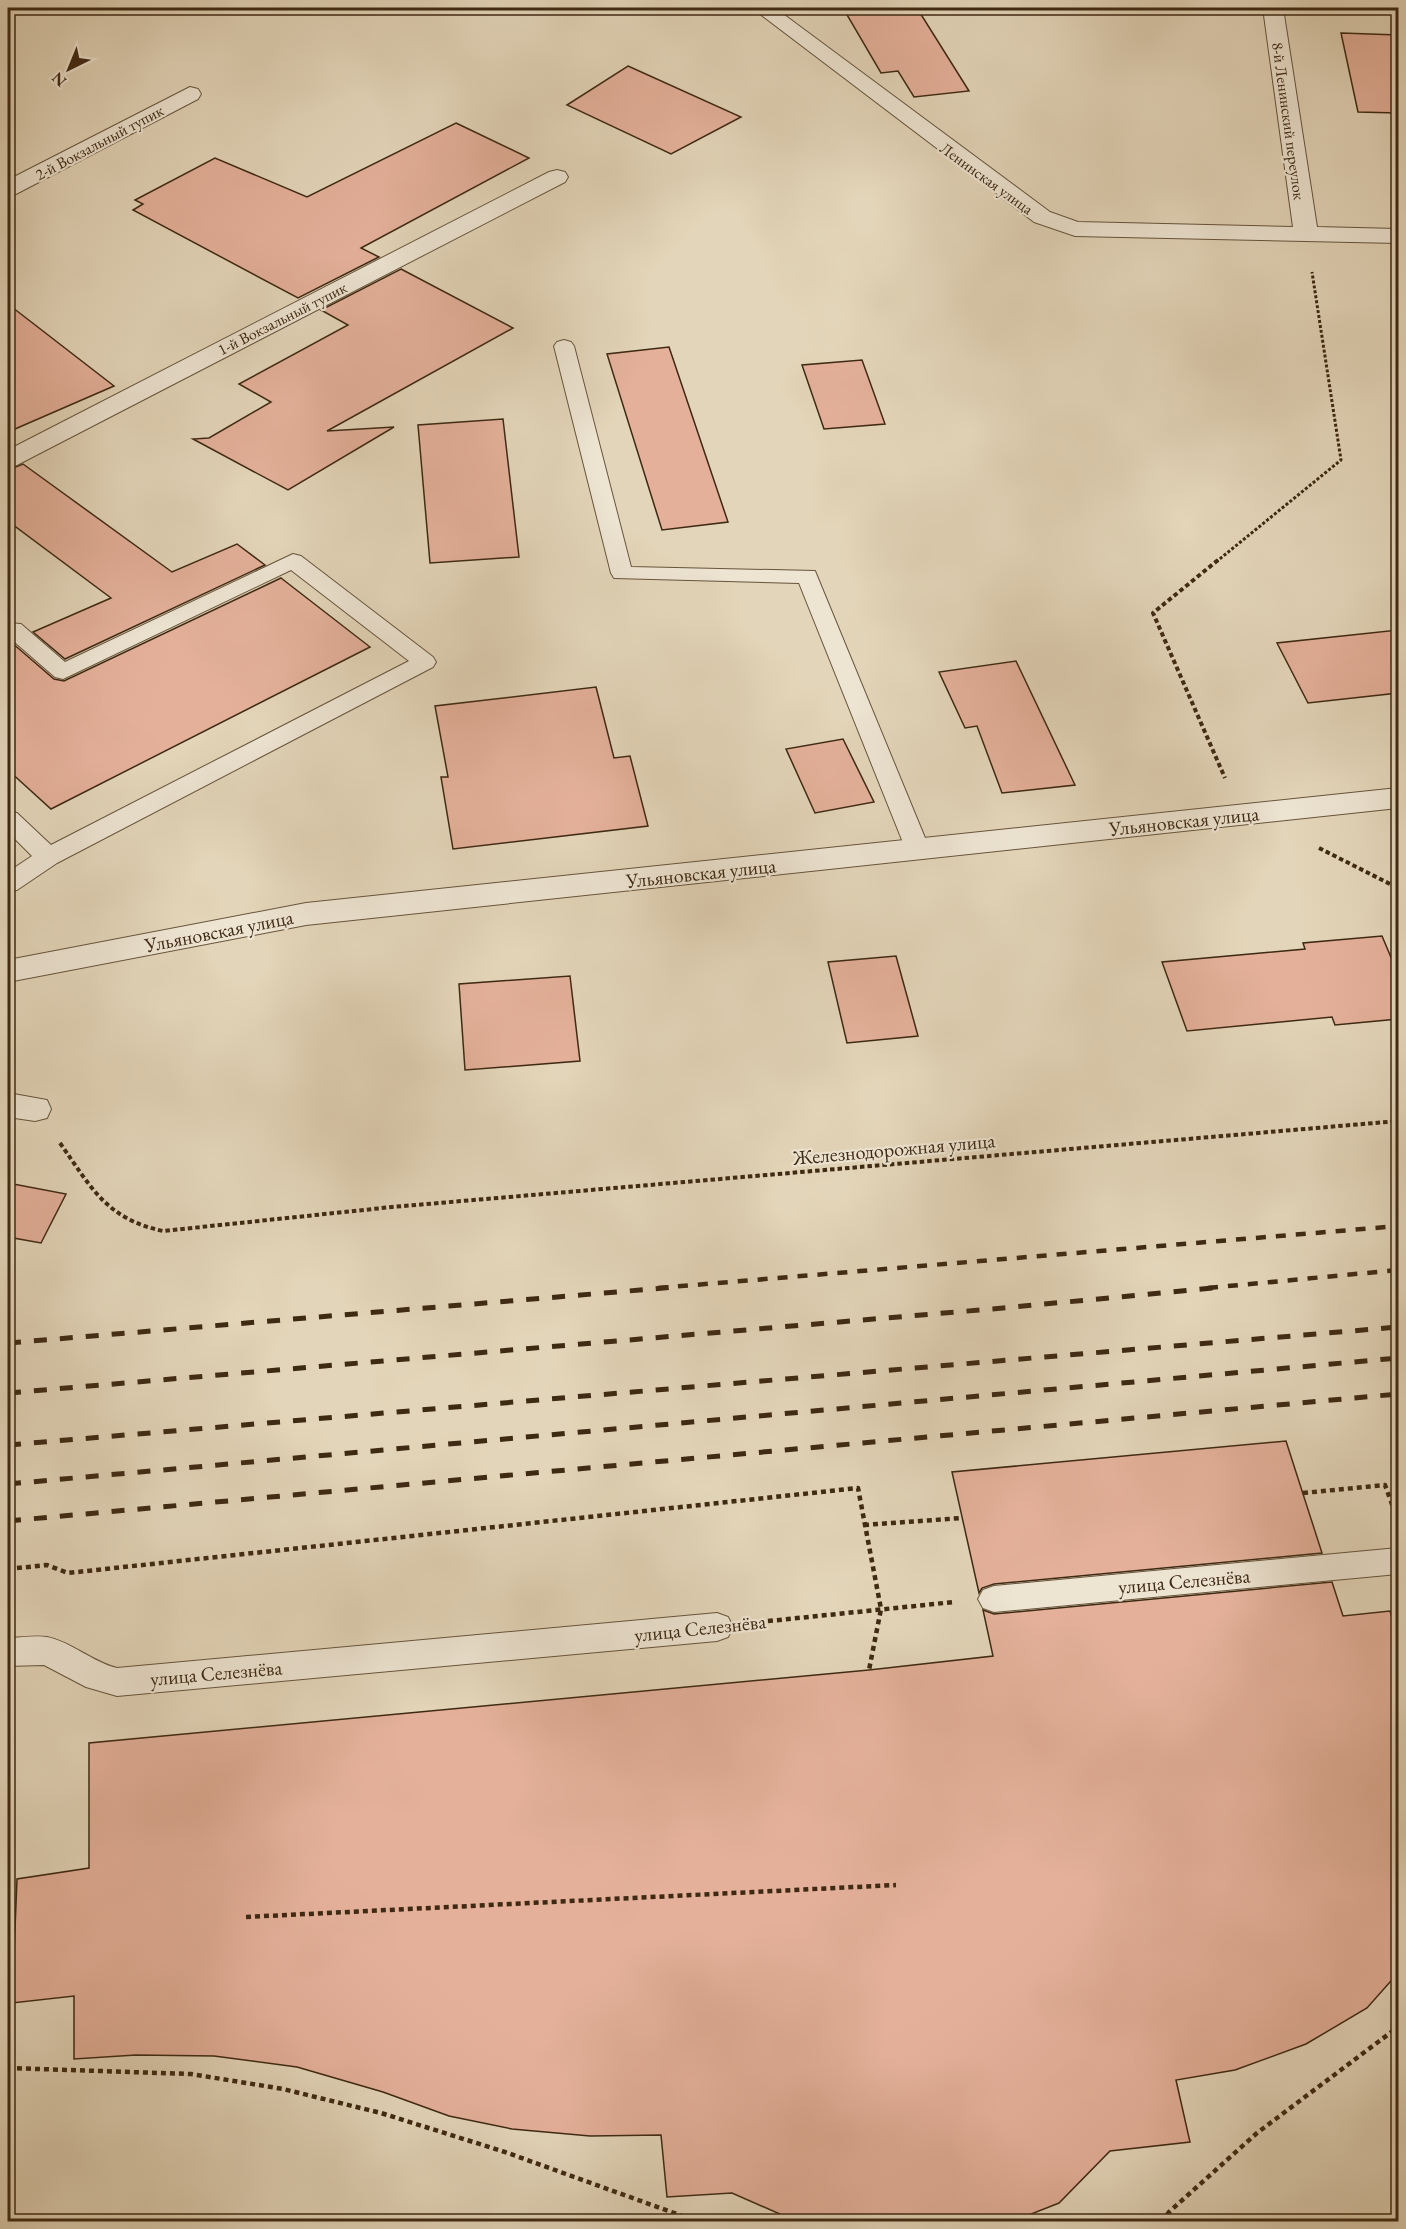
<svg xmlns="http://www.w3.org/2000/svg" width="1406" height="2229" font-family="'EB Garamond',serif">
  <rect width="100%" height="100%" fill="#e3d5b9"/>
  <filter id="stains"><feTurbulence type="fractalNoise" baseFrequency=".00333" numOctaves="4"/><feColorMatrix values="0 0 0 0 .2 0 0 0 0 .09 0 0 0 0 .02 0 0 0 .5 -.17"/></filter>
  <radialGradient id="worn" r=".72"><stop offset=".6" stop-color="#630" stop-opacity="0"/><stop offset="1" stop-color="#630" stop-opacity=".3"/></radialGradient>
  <g fill="#e4b09a" stroke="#3e2913" stroke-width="1.5">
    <polygon points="843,8 917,8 969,91 914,97 898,71 881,73"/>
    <polygon points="1341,33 1398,35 1398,113 1358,112"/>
    <polygon points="628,66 741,117 671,154 567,105"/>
    <polygon points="456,123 529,158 361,248 379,257 298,298 133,210 143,204 135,200 215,158 307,197"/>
    <polygon points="401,269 513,328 327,431 394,427 288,490 193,439 209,438 271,402 239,384 348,325 321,310"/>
    <polygon points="8,304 114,386 8,432"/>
    <polygon points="669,347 728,522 662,530 607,354"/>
    <polygon points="862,360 885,424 824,429 802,365"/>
    <polygon points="503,419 519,557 430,563 418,425"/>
    <polygon points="23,464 172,572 237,544 265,565 65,659 33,632 111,598 8,521 8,470"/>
    <polygon points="281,578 370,647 51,809 8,770 8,643 11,642 54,679 64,681"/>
    <polygon points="1398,630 1398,693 1308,703 1277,643"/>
    <polygon points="1016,661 1075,785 1002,793 977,726 965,728 939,672"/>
    <polygon points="596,687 614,758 630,756 648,826 453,849 441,777 448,777 435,706"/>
    <polygon points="843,739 874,802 815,813 786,749"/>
    <polygon points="1382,936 1398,974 1398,1019 1335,1025 1332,1017 1187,1031 1162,962 1305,949 1303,943"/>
    <polygon points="896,956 918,1036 847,1043 828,962"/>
    <polygon points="570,976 580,1061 465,1070 459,984"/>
    <polygon points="8,1183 66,1194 41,1243 8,1237"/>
    <polygon points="1286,1441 1322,1553 994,1584 982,1588 979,1593 952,1472"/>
    <polygon points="1332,1582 1343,1616 1390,1611 1398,1636 1398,1973 1367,2008 1306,2044 1235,2070 1176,2080 1190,2142 1110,2151 1059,2203 1011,2222 798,2222 732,2193 667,2197 661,2135 590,2136 512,2129 449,2116 383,2092 297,2067 214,2056 136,2055 74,2059 74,1996 12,2003 17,1879 89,1868 89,1743 869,1670 993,1656 983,1610 994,1614"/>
  </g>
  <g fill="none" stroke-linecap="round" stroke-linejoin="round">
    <g stroke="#67543c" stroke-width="2">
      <g id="service">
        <polygon points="564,340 571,342 574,346 631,567 815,571 930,850 927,856 918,858 909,856 906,850 799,583 614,578 611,573 554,346 557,342"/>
        <polygon points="293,554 301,556 433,657 436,662 433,667 57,863 17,890 8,892 8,872 32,856 8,832 8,811 17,813 51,845 409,661 291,570 63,679 55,677 10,638 8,639 8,623 21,624 65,662"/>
        <polygon points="1398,1548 1398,1574 994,1612 983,1608 978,1599 983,1590 994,1586"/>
        <path d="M717,1613L728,1617L733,1627L728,1637L717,1641L117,1696L86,1687L44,1665L8,1666V1638C20,1638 35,1635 47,1637C72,1642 92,1662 117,1668Z"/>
      </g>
    </g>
    <g stroke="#67543c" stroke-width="2">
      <g id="minor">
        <polygon points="752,8 775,8 1050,212 1078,222 1293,227 1263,8 1283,8 1317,227 1398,229 1398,243 1075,236 1034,222"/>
        <polygon points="190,87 198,89 201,94 198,99 16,194 8,196 8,180"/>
        <polygon points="557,170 565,172 568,177 565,182 17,465 8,468 8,450 549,172"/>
        <polygon points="1398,788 1398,808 306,925 8,982 8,960 306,903"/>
        <polygon points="8,1093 47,1100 51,1109 47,1118 35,1121 8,1117"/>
      </g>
    </g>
    <polyline stroke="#3e2913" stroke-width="3" stroke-dasharray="3 2" stroke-linecap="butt" points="1216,562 1341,460 1312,272"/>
    <g stroke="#3e2913" stroke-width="4" stroke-dasharray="4.5 3" stroke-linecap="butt">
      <polyline points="1218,560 1153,613 1225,778"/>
      <polyline points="1319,848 1398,888"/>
      <path d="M60,1143C91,1187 106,1219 163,1231L392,1207L1398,1121"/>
    </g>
    <g stroke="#3e2913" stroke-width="4.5" stroke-dasharray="5 4" stroke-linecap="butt">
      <polyline points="1303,1493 1385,1485 1397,1518"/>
      <polyline points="864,1525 962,1518"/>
      <polyline points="8,1569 47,1565 68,1573 858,1488 881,1609 869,1670"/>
      <polyline points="759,1622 954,1602"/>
      <polyline points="246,1917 896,1885"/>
      <polyline points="8,2068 191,2074 283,2089 381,2113 505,2152 699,2222"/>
      <polyline points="1162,2222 1169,2212 1257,2133 1398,2027"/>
    </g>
    <use href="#service" fill="#ede4d2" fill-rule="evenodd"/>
    <use href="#minor" fill="#ede4d2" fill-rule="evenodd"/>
    <g stroke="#3e2913" stroke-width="4.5" stroke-dasharray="10 10" stroke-linecap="butt">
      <polyline points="658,1288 1398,1226"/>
      <polyline points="1208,1288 1398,1270"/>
    </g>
    <g stroke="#3e2913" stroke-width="5" stroke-dasharray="13 13" stroke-linecap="butt">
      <polyline points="8,1343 676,1287"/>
      <polyline points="8,1393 1003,1308 1224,1287"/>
      <polyline points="8,1445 1398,1327"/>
      <polyline points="8,1484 1398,1358"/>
      <polyline points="8,1521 1398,1394"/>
    </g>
  </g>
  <g text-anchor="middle" stroke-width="4.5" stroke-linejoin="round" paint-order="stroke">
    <g font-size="16" fill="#3e2913" stroke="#ede4d2">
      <text transform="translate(1289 121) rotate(82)" y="6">8-й Ленинский переулок</text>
      <text transform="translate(99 142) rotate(-28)" y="6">2-й Вокзальный тупик</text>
      <text transform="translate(987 178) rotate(36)" y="6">Ленинская улица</text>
      <text transform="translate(282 318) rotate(-27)" y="6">1-й Вокзальный тупик</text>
    </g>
    <g font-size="20" fill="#3e2913" stroke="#ede4d2">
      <text transform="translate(1184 821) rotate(-6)" y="7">Ульяновская улица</text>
      <text transform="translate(701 873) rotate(-6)" y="7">Ульяновская улица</text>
      <text transform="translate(219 931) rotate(-11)" y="7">Ульяновская улица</text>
      <text transform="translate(894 1149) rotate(-5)" y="7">Железнодорожная улица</text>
      <text transform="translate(1184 1581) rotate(-5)" y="7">улица Селезнёва</text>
      <text transform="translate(700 1628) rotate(-6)" y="7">улица Селезнёва</text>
      <text transform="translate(216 1673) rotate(-5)" y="7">улица Селезнёва</text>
    </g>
  </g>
  <rect width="1406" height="2229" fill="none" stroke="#e3d5b9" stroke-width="30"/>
  <rect x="9" y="9" width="1388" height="2211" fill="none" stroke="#3e2913" stroke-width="3"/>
  <rect x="15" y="15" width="1376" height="2199" fill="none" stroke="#3e2913" stroke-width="1.5"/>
  <g transform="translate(69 69) rotate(223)" stroke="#ede4d2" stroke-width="4.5" paint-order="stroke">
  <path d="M0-4.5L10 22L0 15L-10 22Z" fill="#3e2913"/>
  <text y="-9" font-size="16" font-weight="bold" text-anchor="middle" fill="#3e2913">N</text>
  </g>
  <rect width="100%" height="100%" filter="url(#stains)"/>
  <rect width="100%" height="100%" fill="url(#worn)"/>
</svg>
